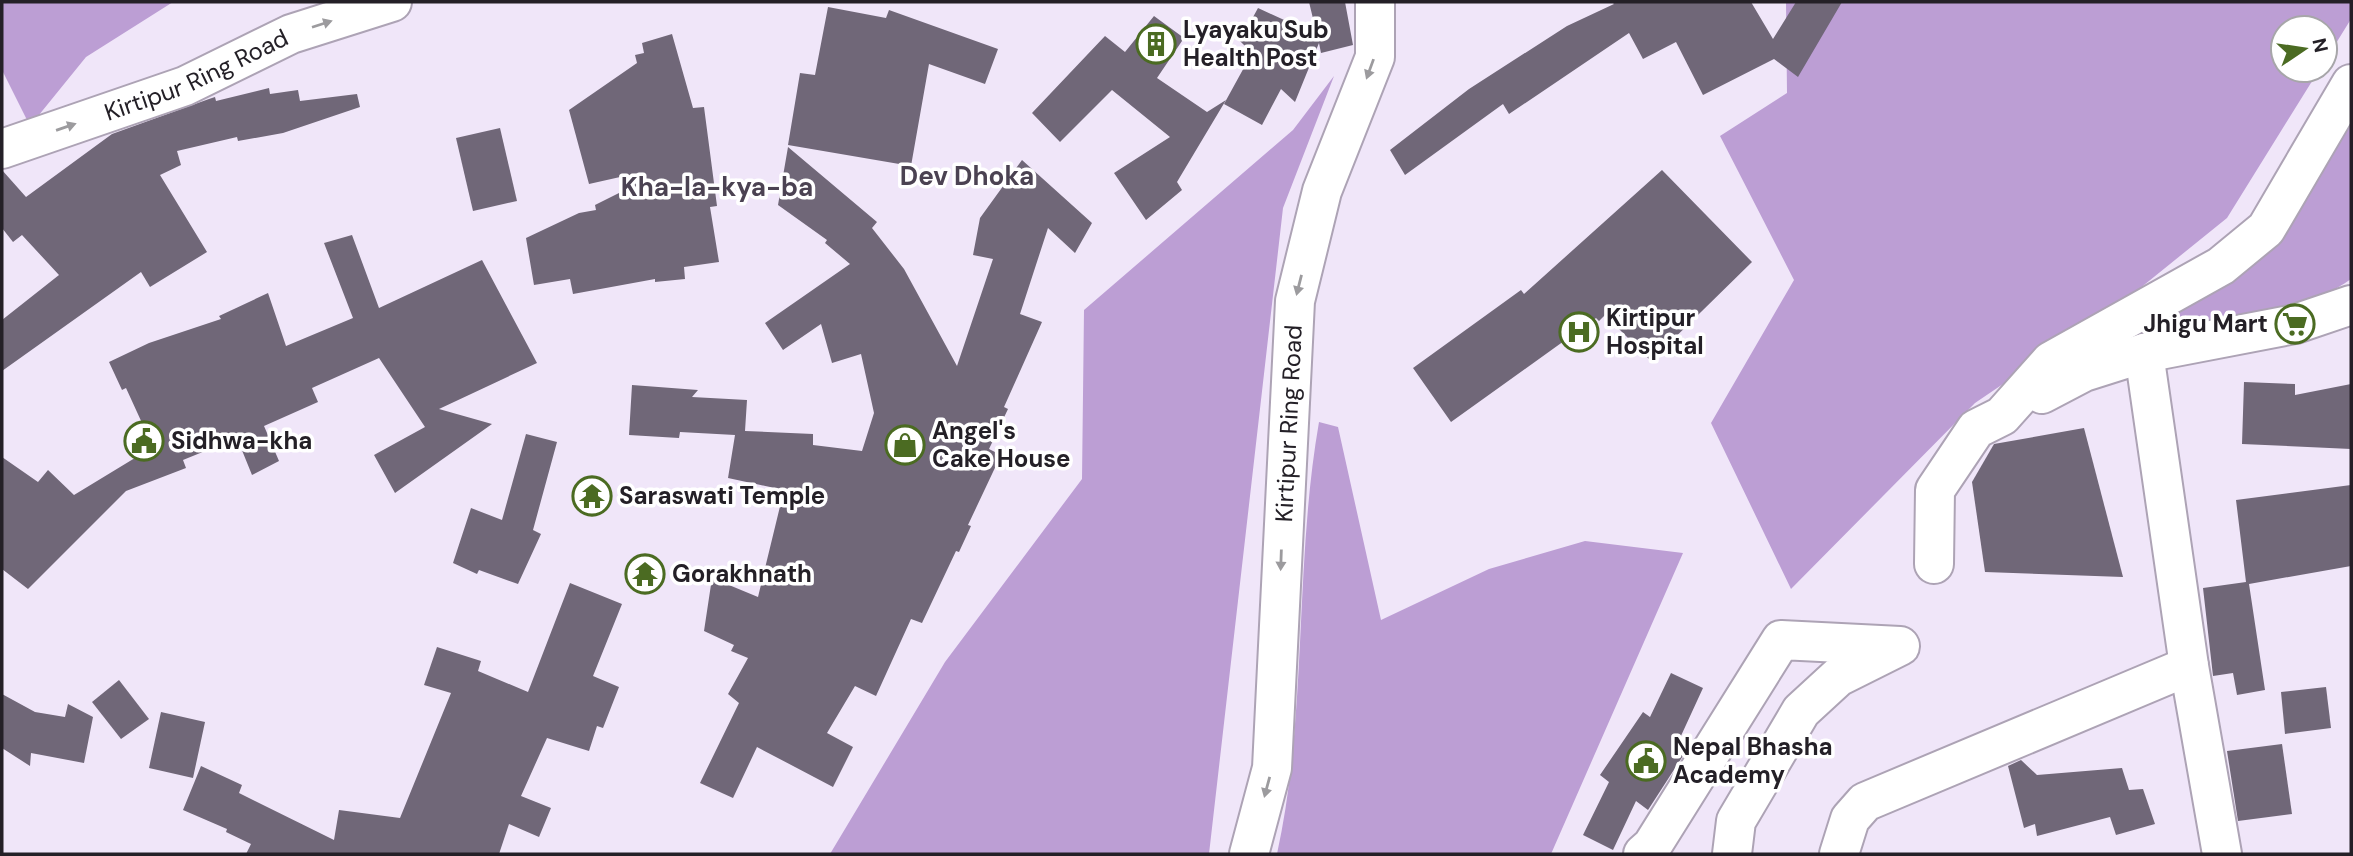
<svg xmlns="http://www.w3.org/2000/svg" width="2353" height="856" font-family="'DM Sans',sans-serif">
  <rect width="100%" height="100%" fill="#f0e6f9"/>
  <g fill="#bc9ed4">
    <polygon points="2,2 173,2 86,57 30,126 2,70"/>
    <polygon points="1786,2 2351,2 2351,19 2325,61 2325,28 2283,28 2283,70 2319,70 2227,218 2118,306 1975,403 1791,589 1711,423 1794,280 1720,136 1787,93"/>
    <polygon points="1334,76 1283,208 1209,854 830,854 945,662 1082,479 1084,310 1293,130"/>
    <path d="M2351,105V279C2298,318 2189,325 2122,337L2274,216Z"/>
    <path d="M1319,422L1338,427L1381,620L1489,569L1585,541L1683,553L1551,854H1277C1308,712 1294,565 1319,422Z"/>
  </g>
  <g fill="#706778">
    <polygon points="1309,2 1345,2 1353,45 1321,53 1319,43 1295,102 1281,89 1262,125 1224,104 1252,53 1240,41 1258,8 1317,35"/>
    <polygon points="1612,2 1751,2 1773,39 1796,2 1842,2 1798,77 1774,59 1703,95 1676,42 1643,59 1629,33 1509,114 1503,104 1405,175 1390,150 1469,89 1567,26 1614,4"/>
    <polygon points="828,7 886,18 889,10 998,49 985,84 929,64 911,166 788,145 800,73 815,75"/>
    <polygon points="1154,16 1184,38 1157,78 1207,112 1226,100 1177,182 1182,190 1146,220 1114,173 1170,137 1112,90 1060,142 1032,113 1105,36 1125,52"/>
    <polygon points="672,34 693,108 704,107 717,206 710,207 719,262 684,267 685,279 655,282 655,279 573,294 570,279 534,285 526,238 579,213 596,210 595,205 633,186 629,175 589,184 569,110 637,63 635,55 644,53 642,43"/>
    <polygon points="269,88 270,94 298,90 300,101 357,94 360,107 283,133 238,141 237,137 177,151 181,165 160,175 207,252 150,287 141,272 2,371 2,320 59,275 22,235 13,242 2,228 2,170 26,197 112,134 209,99 215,97 216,101"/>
    <polygon points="500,128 517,201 473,211 456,138"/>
    <polygon points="788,147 877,222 872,228 904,269 957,366 993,259 973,255 980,218 1022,160 1092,223 1075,253 1048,228 1020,314 1042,322 1004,407 1008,409 989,449 1001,455 968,525 971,526 959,552 956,551 922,623 911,619 876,696 855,686 827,733 853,747 833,787 757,747 733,798 700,783 739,703 728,694 748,658 731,651 734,645 704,631 712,578 758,597 784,490 728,478 735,435 680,432 679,438 629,435 632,385 698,390 692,397 747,400 745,431 813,434 813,445 862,451 874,413 861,354 832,363 821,324 783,350 765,323 850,264 825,243 827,240 778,205"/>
    <polygon points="1662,170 1752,262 1651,361 1605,315 1599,321 1596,318 1451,422 1413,368 1521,290 1524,294"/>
    <polygon points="352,235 379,308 482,260 537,363 439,409 492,424 395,493 374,455 425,427 379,358 312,388 318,402 264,426 279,461 252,475 237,438 183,460 186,468 126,491 28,589 2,569 2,457 38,482 48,470 74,495 153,447 126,388 122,390 109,362 149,343 221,319 219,316 268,293 286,346 353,318 324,243"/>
    <polygon points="2244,382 2295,384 2295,395 2351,384 2351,449 2242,444"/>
    <polygon points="2084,428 2123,577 1985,572 1972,482 1994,444"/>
    <polygon points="526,434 557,442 533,530 541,534 518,584 479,570 477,574 453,563 471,508 502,520"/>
    <polygon points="2351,485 2351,566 2249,584 2265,690 2237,695 2233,673 2213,676 2203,588 2246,582 2236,500"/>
    <polygon points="570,583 622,604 593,676 619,687 603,728 597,726 589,751 547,738 521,796 551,808 539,837 509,824 499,854 246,854 251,844 226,832 227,829 183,810 201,766 242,785 239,793 334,840 339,810 400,818 451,693 424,685 437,647 481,661 478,671 528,692"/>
    <polygon points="1671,673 1703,688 1680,738 1690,745 1648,810 1636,801 1613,850 1583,835 1609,782 1600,775 1643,712 1650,717"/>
    <polygon points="119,680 149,719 121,739 92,702"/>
    <polygon points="2326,687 2331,728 2285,734 2281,692"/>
    <polygon points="2,694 35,712 65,717 68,704 93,717 84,763 31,753 30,766 2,748"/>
    <polygon points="161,712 205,722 193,778 149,768"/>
    <polygon points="2282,744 2292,814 2238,821 2227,751"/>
    <polygon points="2021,760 2037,775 2122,768 2129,790 2143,789 2155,824 2116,835 2110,817 2037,836 2035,824 2024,828 2008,766"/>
  </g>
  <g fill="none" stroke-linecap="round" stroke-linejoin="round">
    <g stroke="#ada3b5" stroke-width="42">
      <g id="minor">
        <path id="s1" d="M2,149L185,86L291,34L392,2"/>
        <polyline points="2144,353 2189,666 2222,854"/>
        <polyline points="2042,394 2084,372 2144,353 2295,324 2351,305"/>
        <polyline points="1934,564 1935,490 1976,429 2002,416 2051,361 2221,266 2266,229 2351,84"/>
        <path id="s2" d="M1249,854L1272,768L1295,301L1322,191L1375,57V2"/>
        <polyline points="1643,854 1652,846 1781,640 1900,646 1838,677 1801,711 1736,821 1732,854"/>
        <polyline points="1839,854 1850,819 1865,802 2189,666"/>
      </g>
    </g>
    <use href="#minor" stroke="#fff" stroke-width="38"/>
  </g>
  <defs><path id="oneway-solid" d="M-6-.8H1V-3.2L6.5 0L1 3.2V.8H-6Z" transform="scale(1.75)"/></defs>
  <g fill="#9c9b9e">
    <use href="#oneway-solid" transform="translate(322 24) rotate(-18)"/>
    <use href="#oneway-solid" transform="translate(1370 69) rotate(110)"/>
    <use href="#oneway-solid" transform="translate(66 127) rotate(-19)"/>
    <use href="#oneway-solid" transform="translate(1299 285) rotate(104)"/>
    <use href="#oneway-solid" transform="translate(1281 560) rotate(92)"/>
    <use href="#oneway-solid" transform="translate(1267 787) rotate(105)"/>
  </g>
  <defs>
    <g id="building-ring" transform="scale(2.0125)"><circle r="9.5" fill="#fff" stroke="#4b6b22" stroke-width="1.5"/><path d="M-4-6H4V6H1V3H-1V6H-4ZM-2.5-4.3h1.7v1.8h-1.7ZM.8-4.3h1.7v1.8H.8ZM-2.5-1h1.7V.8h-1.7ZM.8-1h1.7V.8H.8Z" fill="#4b6b22"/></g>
    <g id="supermarket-ring" transform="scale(2.0125)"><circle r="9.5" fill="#fff" stroke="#4b6b22" stroke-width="1.5"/><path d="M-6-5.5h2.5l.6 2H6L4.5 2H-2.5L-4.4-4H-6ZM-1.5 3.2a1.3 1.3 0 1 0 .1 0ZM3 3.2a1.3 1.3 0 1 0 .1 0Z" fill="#4b6b22"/></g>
    <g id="hospital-ring" transform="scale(2.0125)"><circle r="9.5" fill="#fff" stroke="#4b6b22" stroke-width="1.5"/><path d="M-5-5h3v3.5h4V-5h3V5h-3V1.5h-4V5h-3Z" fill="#4b6b22"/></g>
    <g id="civic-ring" transform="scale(2.0125)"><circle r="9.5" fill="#fff" stroke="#4b6b22" stroke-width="1.5"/><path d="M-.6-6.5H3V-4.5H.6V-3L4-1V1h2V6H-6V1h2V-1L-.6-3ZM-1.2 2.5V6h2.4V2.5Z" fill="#4b6b22"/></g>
    <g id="shop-ring" transform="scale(2.0125)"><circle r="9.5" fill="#fff" stroke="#4b6b22" stroke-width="1.5"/><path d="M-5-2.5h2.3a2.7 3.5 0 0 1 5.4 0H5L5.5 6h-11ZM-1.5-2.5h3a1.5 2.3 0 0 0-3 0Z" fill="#4b6b22"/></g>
    <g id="temple-ring" transform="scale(2.0125)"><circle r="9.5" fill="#fff" stroke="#4b6b22" stroke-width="1.5"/><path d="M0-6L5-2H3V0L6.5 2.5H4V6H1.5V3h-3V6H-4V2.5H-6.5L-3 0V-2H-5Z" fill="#4b6b22"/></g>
  </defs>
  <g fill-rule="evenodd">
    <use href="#building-ring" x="1156" y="44"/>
    <use href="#supermarket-ring" x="2295" y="324"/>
    <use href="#hospital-ring" x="1579" y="332"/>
    <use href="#civic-ring" x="144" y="441"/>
    <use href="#shop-ring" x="905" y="445"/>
    <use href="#temple-ring" x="592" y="496"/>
    <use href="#temple-ring" x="645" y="574"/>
    <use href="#civic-ring" x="1646" y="761"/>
  </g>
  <g text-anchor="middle" stroke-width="7" stroke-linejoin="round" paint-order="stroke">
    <g font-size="24" font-weight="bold" fill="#242027" stroke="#fff" text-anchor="start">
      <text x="1183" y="38">Lyayaku Sub<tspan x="1183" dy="28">Health Post</tspan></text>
      <text x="1606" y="326">Kirtipur<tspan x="1606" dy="28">Hospital</tspan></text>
      <text x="2268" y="332" text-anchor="end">Jhigu Mart</text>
      <text x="932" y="439">Angel's<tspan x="932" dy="28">Cake House</tspan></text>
      <text x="171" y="449">Sidhwa-kha</text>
      <text x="619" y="504">Saraswati Temple</text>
      <text x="672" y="582">Gorakhnath</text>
      <text x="1673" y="755">Nepal Bhasha<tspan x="1673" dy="28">Academy</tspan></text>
    </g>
    <g font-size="24" fill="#242027" stroke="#fff">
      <text dy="8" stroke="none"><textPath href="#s1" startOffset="208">Kirtipur Ring Road</textPath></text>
      <text dy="8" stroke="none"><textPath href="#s2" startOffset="434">Kirtipur Ring Road</textPath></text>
    </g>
    <g font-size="26" font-weight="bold" fill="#4b4252" stroke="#fff">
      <text x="967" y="185">Dev Dhoka</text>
      <text x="717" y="196">Kha-la-kya-ba</text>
    </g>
  </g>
  <rect width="2353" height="856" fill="none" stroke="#242027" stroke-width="7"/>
  <g transform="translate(2304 49) rotate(77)"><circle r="33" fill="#ffffff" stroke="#a7a6a9" stroke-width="2"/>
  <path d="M0-5L12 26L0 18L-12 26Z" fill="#4b6b22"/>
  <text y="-10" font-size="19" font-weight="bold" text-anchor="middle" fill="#242027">N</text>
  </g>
</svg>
